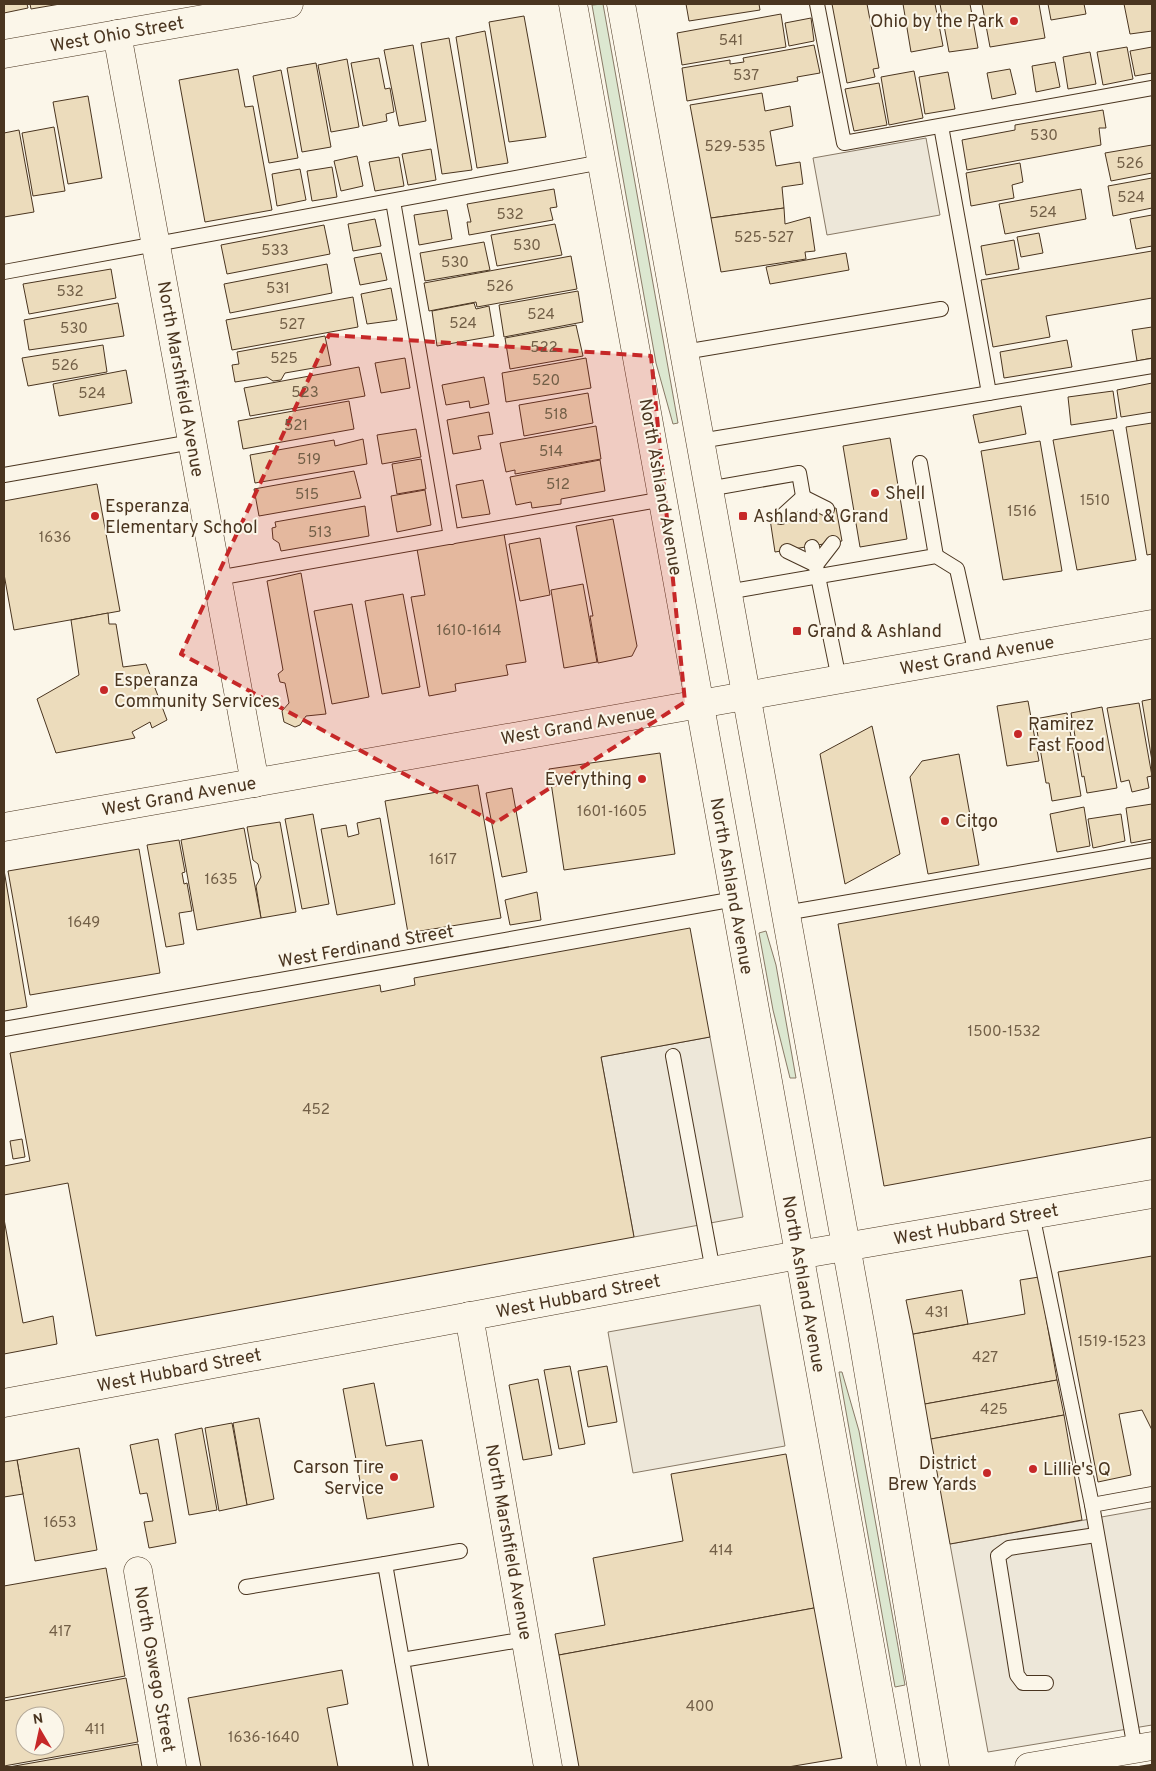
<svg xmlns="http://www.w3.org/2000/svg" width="1156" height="1771" font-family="Overpass,sans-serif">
  <rect width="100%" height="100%" fill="#fbf6e9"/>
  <g fill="#dce7d0" stroke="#887966">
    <polygon points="603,4 678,423 673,424 656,363 592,5"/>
    <polygon points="766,931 776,965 796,1078 790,1078 773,1010 759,933"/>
    <polygon points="839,1372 842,1372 859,1431 905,1685 895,1687"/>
  </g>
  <g fill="#ede7d9" stroke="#887966">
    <polygon points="926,138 940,215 827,235 813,158"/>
    <polygon points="710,1037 743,1217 634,1237 601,1057"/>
    <polygon points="760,1305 785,1446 633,1473 608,1332"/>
    <polygon points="1152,1508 1152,1725 988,1752 950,1544"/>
  </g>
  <g fill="#ecdcbc" stroke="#4a3520" fill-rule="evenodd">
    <polygon points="4,4 27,4 28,8 4,13"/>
    <polygon points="30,4 60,4 31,9"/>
    <polygon points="686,4 759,4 760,10 689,21"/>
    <polygon points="832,4 867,4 879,68 873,69 875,77 847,83"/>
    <polygon points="903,4 935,4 943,46 911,52"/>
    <polygon points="940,4 970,4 978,48 949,52"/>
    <polygon points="982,4 1039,4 1045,38 990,47"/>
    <polygon points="1048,4 1084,4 1086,14 1051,20"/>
    <polygon points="1124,4 1152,4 1152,31 1130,34"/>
    <polygon points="781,14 786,47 682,65 677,33"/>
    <polygon points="524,16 546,137 509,142 489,22"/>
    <polygon points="811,18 814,41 789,46 785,23"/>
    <polygon points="485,31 508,163 477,168 456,37"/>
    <polygon points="449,38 472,170 442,174 421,43"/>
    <polygon points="413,45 426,121 399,126 384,50"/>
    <polygon points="814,45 820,73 797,77 798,81 687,101 682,68 730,60 730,64 744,62 743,58"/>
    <polygon points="1127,47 1133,79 1103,85 1097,52"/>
    <polygon points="1152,47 1152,73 1135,76 1130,51"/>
    <polygon points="1090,52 1096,84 1068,89 1063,57"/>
    <polygon points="379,58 385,89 390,88 394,112 386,114 387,121 363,126 351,63"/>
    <polygon points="347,59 359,127 331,132 318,65"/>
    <polygon points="1055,62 1060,87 1036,92 1032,66"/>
    <polygon points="316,63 331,147 302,152 287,68"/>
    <polygon points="238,69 245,107 253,106 272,210 205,222 179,80"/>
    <polygon points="1010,69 1016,94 992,99 987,73"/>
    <polygon points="281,70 298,158 269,163 253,76"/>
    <polygon points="914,71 923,118 889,125 881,77"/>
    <polygon points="948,72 955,109 925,114 919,77"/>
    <polygon points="879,83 887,125 854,131 845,89"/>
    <polygon points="762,93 765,111 790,106 793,126 770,131 776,166 800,162 803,184 782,187 784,208 711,218 690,105"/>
    <polygon points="88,96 102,178 68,184 53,102"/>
    <polygon points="1103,110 1106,128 1099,128 1101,145 967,170 962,140 1015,130 1015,125"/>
    <polygon points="54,127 65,191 33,196 22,133"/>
    <polygon points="19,130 34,212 4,217 4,133"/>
    <polygon points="1152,145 1152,173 1111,181 1105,153"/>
    <polygon points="431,149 436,180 408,185 402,154"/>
    <polygon points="357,156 363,186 341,191 334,161"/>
    <polygon points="399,157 404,186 375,191 369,162"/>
    <polygon points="1020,163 1023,182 1012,185 1014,198 971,206 966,173"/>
    <polygon points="332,167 337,197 312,201 307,171"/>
    <polygon points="300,169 306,200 277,206 272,174"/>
    <polygon points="1152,178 1152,208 1113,216 1108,186"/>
    <polygon points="554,189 557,207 550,208 553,220 469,235 467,222 471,222 467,204"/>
    <polygon points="1081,189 1086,219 1005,234 999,204"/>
    <polygon points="784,208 785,224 810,217 815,251 805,252 806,259 721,272 711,218"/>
    <polygon points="447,210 452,239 419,245 414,215"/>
    <polygon points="1152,215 1152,246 1136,249 1130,219"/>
    <polygon points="375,219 381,246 353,251 348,224"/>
    <polygon points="555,224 562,255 497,266 491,235"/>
    <polygon points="324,225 330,254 227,274 221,245"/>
    <polygon points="1039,233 1043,253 1021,257 1017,237"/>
    <polygon points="1014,240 1019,269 986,275 981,246"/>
    <polygon points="484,242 490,270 425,281 420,253"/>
    <polygon points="1152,251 1152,298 1046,316 1050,337 993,347 981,280"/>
    <polygon points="381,253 387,280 360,285 354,258"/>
    <polygon points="846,253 849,270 770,284 766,267"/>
    <polygon points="571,256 577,289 477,307 476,302 429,311 424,283"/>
    <polygon points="327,264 332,293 230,313 224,284"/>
    <polygon points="111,269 116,298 29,314 23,284"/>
    <polygon points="391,288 397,320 367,324 361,294"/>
    <polygon points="578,291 583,322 504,337 499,305"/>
    <polygon points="353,297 358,327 232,350 226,320"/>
    <polygon points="118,303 124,336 29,350 24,320"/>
    <polygon points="474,303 476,309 489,306 494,336 437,346 432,311"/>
    <polygon points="576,325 583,356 510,369 505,338"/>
    <polygon points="1152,327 1152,358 1137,361 1132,330"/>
    <polygon points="325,336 331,365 285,373 281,380 273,381 267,377 235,382 232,365 239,364 237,352"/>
    <polygon points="1067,340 1072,367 1004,378 1000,352"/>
    <polygon points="103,345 107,372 28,386 22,358"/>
    <polygon points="405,358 410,388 381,393 375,363"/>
    <polygon points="586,358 591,388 506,402 502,373"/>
    <polygon points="359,367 365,396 250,416 244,388"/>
    <polygon points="126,370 132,403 59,416 53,384"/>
    <polygon points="484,377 489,404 470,408 469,401 446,405 442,385"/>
    <polygon points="1152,383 1152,412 1121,417 1117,390"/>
    <polygon points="1113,391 1117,418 1071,425 1068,397"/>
    <polygon points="588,393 593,423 524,436 519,405"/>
    <polygon points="349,401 354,429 243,449 238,421"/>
    <polygon points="1021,406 1026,434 979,443 973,415"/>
    <polygon points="489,412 493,434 478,436 481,449 453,454 447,420"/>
    <polygon points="1152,423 1152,554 1147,555 1126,427"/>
    <polygon points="596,426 601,459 515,474 515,470 506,472 500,443"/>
    <polygon points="416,429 421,457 382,464 377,435"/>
    <polygon points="1113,430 1136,560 1077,570 1053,440"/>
    <polygon points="890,438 907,539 860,547 843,446"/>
    <polygon points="363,439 367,464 255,483 250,455 334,440 335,446"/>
    <polygon points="1040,441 1062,571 1003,580 981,451"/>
    <polygon points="421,459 426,489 397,494 392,464"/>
    <polygon points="600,460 605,491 561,499 561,504 532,508 531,502 516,505 510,477"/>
    <polygon points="354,471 361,498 259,516 254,489"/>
    <polygon points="483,480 490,514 462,518 456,485"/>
    <polygon points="97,484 120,611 14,630 4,574 4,501"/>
    <polygon points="425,490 431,525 397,532 391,496"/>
    <polygon points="365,506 369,536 281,551 279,543 273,539 272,528 276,527 275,522"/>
    <polygon points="836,508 842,541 775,552 770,519"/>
    <polygon points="613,519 637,646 632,656 598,663 590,616 593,616 576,526"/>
    <polygon points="504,534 526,662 506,665 508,675 455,684 456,691 429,696 411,597 425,595 417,549"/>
    <polygon points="540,538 550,595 520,601 509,544"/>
    <polygon points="301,573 326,714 306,716 300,725 295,727 284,722 283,717 282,711 289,703 285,683 280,682 278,674 283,670 267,581"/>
    <polygon points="583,584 597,662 564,668 551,590"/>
    <polygon points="403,594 420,687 382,694 365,601"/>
    <polygon points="352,604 369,697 332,704 314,611"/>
    <polygon points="108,613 109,624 116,624 123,667 146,664 167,720 152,728 150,722 132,732 135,738 56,753 37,699 79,675 71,620"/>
    <polygon points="1152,699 1152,761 1142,701"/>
    <polygon points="1028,701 1039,761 1007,766 997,706"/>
    <polygon points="1139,703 1152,776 1147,777 1149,788 1132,792 1129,780 1121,782 1107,708"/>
    <polygon points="1102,707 1117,788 1087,793 1084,776 1082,777 1071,713"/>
    <polygon points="1067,713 1081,796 1052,801 1049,783 1046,783 1035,719"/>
    <polygon points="872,726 900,854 845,884 820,754"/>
    <polygon points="660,753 675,854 564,870 549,769"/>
    <polygon points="959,754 979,865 928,874 910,777 922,761"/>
    <polygon points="478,785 501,918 408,933 385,801"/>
    <polygon points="512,788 527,872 502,877 486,793"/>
    <polygon points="1152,804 1152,839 1131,843 1126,808"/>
    <polygon points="1084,807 1090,846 1057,852 1050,814"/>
    <polygon points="313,814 329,904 302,909 285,819"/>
    <polygon points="1121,814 1125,841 1093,848 1088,819"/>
    <polygon points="380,818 395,904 337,915 321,829 346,825 348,837 359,834 357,823"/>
    <polygon points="280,822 296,912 261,918 256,886 261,877 258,864 253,860 247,827"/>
    <polygon points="244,828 261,918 197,930 181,840"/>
    <polygon points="179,840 185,872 182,873 184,884 187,883 192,911 179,913 184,944 166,947 147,845"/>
    <polygon points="139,849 160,973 30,995 8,871"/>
    <polygon points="1152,868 1152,1137 884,1186 838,924"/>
    <polygon points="4,870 27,1007 4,1011"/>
    <polygon points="537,892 541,920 510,925 505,900"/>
    <polygon points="690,928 710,1037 601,1057 634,1237 96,1336 68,1183 4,1195 4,1166 30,1161 10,1053 380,985 381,992 415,985 414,978"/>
    <polygon points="22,1139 25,1157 13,1159 10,1141"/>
    <polygon points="4,1219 23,1323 53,1316 57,1344 4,1354"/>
    <polygon points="1152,1256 1152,1430 1142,1410 1119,1414 1131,1475 1098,1482 1058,1272"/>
    <polygon points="1039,1277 1057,1380 925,1404 913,1334 1025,1314 1020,1280"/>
    <polygon points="962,1290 968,1324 913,1334 906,1300"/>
    <polygon points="570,1366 585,1444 559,1449 544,1370"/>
    <polygon points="607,1366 617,1422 588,1427 578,1371"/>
    <polygon points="538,1379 552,1455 523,1460 509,1385"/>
    <polygon points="1057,1380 1064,1415 931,1439 925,1404"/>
    <polygon points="374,1383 386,1446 422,1440 434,1507 367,1519 343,1389"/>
    <polygon points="1064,1415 1082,1520 950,1544 931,1439"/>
    <polygon points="259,1418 274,1499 247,1505 233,1423"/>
    <polygon points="232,1423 247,1505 219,1511 205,1428"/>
    <polygon points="202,1428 217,1510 189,1515 175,1434"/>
    <polygon points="158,1439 176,1543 149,1548 144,1522 153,1521 147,1493 140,1494 130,1445"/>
    <polygon points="79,1448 97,1550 35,1561 17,1460"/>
    <polygon points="786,1454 814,1608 559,1655 555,1634 605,1625 593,1558 683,1541 671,1474"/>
    <polygon points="17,1460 23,1494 4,1497 4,1462"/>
    <polygon points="106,1568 125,1676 4,1698 4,1586"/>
    <polygon points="814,1608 842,1758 788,1767 579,1767 559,1655"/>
    <polygon points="342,1670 348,1704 327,1708 338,1767 201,1767 188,1698"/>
    <path d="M126,1678L138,1742L4,1766V1701ZM25,1716H55V1746H25Z"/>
    <polygon points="138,1744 142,1767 9,1767"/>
  </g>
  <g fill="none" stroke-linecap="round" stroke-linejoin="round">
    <g stroke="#4a3520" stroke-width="16">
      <g id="service">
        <polyline points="817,4 844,143 1152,88"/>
        <polyline points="941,126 989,393"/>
        <polyline points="393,201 451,537"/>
        <polyline points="4,272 602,162"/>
        <polyline points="684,352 941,309"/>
        <polyline points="700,441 1152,366"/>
        <polyline points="920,463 936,556"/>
        <polyline points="4,475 192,442"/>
        <polyline points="708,489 799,473 806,513"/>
        <polyline points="781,517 803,497 827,509"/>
        <polyline points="812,547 839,679"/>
        <polyline points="787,551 816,565 833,543"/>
        <polyline points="217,578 664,499"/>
        <polyline points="727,592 936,556 957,569 976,655"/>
        <polyline points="785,913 1152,850"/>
        <polyline points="4,1029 735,899"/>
        <polyline points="673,1056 713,1271"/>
        <polyline points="1032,1214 1092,1505"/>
        <polyline points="385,1564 460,1551"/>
        <polyline points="246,1587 385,1564 402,1660"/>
        <polyline points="1046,1683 1023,1683 1017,1675 998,1556 1009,1548 1096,1535"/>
        <polyline points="1135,1749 1092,1505 1152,1494"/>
        <polyline points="421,1767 402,1660 526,1639"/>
      </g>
    </g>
    <g stroke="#4a3520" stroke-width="29">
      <g id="minor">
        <polyline points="117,34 255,783"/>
        <polyline points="4,54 289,4"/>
        <polyline points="469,1316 548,1767"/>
        <polyline points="138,1571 172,1767"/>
        <polyline points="1029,1767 1152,1746"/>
      </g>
    </g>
    <g stroke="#4a3520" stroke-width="29">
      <polyline id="tertiary" points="4,1403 798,1255 1152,1194"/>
    </g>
    <g stroke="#4a3520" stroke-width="29">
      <g id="secondary">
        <polyline points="573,4 892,1767"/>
        <polyline points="621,4 862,1334 935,1767"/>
        <polyline points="4,827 1152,624"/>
      </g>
    </g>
    <use href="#service" stroke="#fbf6e9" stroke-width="14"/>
    <use href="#minor" stroke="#fbf6e9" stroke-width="28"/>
    <use href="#tertiary" stroke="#fbf6e9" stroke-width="28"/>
    <use href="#secondary" stroke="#fbf6e9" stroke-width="28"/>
    <polyline stroke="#4a3520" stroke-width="2.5" points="1140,1767 1152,1765"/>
  </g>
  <path fill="#c62828" fill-opacity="0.2" stroke="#c62828" stroke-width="4" stroke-dasharray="10 6" stroke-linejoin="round" d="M329,335L651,356L685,702L495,823L181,654Z"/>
  <g fill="#c62828" stroke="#fbf6e9" stroke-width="2">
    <circle cx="1014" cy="21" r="5"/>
    <circle cx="875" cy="493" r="5"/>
    <circle cx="95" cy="516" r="5"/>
    <rect x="738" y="511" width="10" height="10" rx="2.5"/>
    <rect x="792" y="626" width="10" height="10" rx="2.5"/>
    <circle cx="104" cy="690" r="5"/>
    <circle cx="1018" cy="734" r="5"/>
    <circle cx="642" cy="779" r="5"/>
    <circle cx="945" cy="821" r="5"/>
    <circle cx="1033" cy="1469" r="5"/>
    <circle cx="987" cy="1473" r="5"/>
    <circle cx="394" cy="1477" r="5"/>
  </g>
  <g text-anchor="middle" stroke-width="4" stroke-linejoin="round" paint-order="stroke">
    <g font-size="15" fill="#725f47">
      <text x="731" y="45">541</text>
      <text x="746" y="80">537</text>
      <text x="1044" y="140">530</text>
      <text x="735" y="151">529-535</text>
      <text x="1130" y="168">526</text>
      <text x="1131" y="202">524</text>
      <text x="1043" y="217">524</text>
      <text x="510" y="219">532</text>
      <text x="764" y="242">525-527</text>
      <text x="527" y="250">530</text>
      <text x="275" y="255">533</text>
      <text x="455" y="267">530</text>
      <text x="500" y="291">526</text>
      <text x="278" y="293">531</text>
      <text x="70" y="296">532</text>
      <text x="541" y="319">524</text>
      <text x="463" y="328">524</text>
      <text x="292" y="329">527</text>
      <text x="74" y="333">530</text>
      <text x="544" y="352">522</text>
      <text x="284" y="363">525</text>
      <text x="65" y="370">526</text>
      <text x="546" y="385">520</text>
      <text x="305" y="397">523</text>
      <text x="92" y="398">524</text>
      <text x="556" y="419">518</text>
      <text x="296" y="430">521</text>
      <text x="551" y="456">514</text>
      <text x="309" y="464">519</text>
      <text x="558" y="489">512</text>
      <text x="307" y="499">515</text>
      <text x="1095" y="505">1510</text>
      <text x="1022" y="516">1516</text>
      <text x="320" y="537">513</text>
      <text x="55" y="542">1636</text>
      <text x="469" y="635">1610-1614</text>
      <text x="612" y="816">1601-1605</text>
      <text x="443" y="864">1617</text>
      <text x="221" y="884">1635</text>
      <text x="84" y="927">1649</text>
      <text x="1004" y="1036">1500-1532</text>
      <text x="316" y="1114">452</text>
      <text x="937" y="1317">431</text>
      <text x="1112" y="1346">1519-1523</text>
      <text x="985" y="1362">427</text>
      <text x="994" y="1414">425</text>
      <text x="60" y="1527">1653</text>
      <text x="721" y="1555">414</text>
      <text x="60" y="1636">417</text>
      <text x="700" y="1711">400</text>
      <text x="95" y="1734">411</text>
      <text x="264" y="1742">1636-1640</text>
    </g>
    <g font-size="18" fill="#4a3520" stroke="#fbf6e9" text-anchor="start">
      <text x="1004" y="27" text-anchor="end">Ohio by the Park</text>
      <text x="885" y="499">Shell</text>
      <text x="105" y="512">Esperanza<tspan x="105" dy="21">Elementary School</tspan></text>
      <text x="753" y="522">Ashland &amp; Grand</text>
      <text x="807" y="637">Grand &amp; Ashland</text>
      <text x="114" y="686">Esperanza<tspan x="114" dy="21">Community Services</tspan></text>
      <text x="1028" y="730">Ramirez<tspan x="1028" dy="21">Fast Food</tspan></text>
      <text x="632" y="785" text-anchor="end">Everything</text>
      <text x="955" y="827">Citgo</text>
      <text x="977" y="1469" text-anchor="end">District<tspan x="977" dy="21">Brew Yards</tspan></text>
      <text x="384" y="1473" text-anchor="end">Carson Tire<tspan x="384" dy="21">Service</tspan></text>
      <text x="1043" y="1475">Lillie's Q</text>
    </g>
    <g font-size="18" fill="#4a3520" stroke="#fbf6e9">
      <text transform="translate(117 34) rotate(-10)" y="6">West Ohio Street</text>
      <text transform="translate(181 379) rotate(80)" y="6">North Marshfield Avenue</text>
      <text transform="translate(661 487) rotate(80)" y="6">North Ashland Avenue</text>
      <text transform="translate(977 655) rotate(-10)" y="6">West Grand Avenue</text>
      <text transform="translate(578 725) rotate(-10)" y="6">West Grand Avenue</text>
      <text transform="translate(179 796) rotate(-10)" y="6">West Grand Avenue</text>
      <text transform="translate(732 886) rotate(80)" y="6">North Ashland Avenue</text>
      <text transform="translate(366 946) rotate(-10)" y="6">West Ferdinand Street</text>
      <text transform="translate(976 1224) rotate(-10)" y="6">West Hubbard Street</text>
      <text transform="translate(804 1284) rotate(80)" y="6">North Ashland Avenue</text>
      <text transform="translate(578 1296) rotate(-11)" y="6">West Hubbard Street</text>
      <text transform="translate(179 1370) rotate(-11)" y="6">West Hubbard Street</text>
      <text transform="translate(509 1542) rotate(80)" y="6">North Marshfield Avenue</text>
      <text transform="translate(155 1669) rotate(80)" y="6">North Oswego Street</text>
    </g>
  </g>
  <rect width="1156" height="1771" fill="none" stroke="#4a3520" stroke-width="10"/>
  <g transform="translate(40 1731) rotate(351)"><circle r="24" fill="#fbf6e9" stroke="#b4a999"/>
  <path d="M0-4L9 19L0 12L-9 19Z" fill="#c62828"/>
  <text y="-8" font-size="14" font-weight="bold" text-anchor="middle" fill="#4a3520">N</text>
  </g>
</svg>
